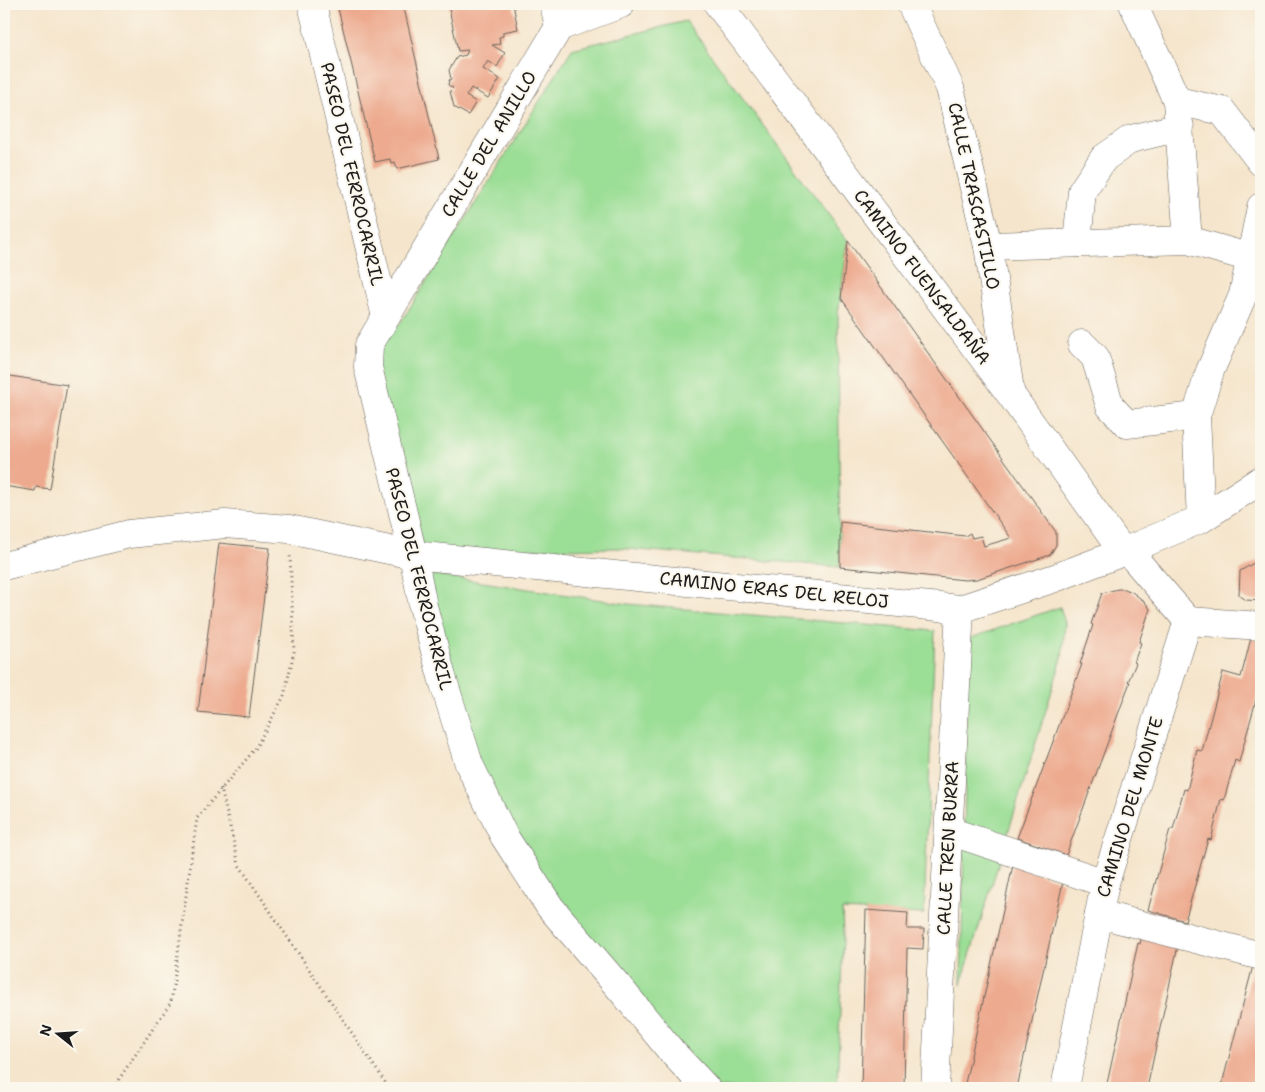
<svg xmlns="http://www.w3.org/2000/svg" width="1265" height="1092" font-family="'Shantell Sans',sans-serif">
  <rect width="100%" height="100%" fill="#fbf7ec"/>
  <filter id="ink" filterUnits="userSpaceOnUse"><feTurbulence type="fractalNoise" baseFrequency=".02" numOctaves="2"/><feDisplacementMap in="SourceGraphic" scale="10" xChannelSelector="R" yChannelSelector="G"/><feConvolveMatrix kernelMatrix="1 2 1 2 8 2 1 2 1" color-interpolation-filters="sRGB"/></filter>
  <filter id="wash" filterUnits="userSpaceOnUse"><feTurbulence type="fractalNoise" baseFrequency=".0096" numOctaves="4" result="noise"/><feDisplacementMap in="SourceGraphic" scale="20" xChannelSelector="R" yChannelSelector="G"/><feGaussianBlur stdDeviation="1.12" result="paint"/><feColorMatrix in="noise" values="0 0 0 0 0 0 0 0 0 0 0 0 0 0 0 0 0 1.4 0 .05"/><feComposite in="paint" operator="in"/></filter>
  <g filter="url(#wash)">
    <rect width="100%" height="100%" fill="#f5e5cc"/>
    <g fill="#9bde96" stroke="#5c7d59">
      <polygon points="686,21 848,241 838,315 840,567 617,548 424,551 371,357 401,322 572,49"/>
      <polygon points="429,574 628,604 935,631 924,914 842,910 843,934 837,1088 716,1088 552,903 472,762"/>
      <polygon points="1060,607 1065,623 1062,658 961,985 968,639"/>
    </g>
    <g id="blocks">
      <g fill="#edaa8f">
        <polygon points="337,4 403,4 439,159 397,169 395,162 391,163 390,159 375,162"/>
        <polygon points="448,4 513,4 518,29 503,32 503,36 499,37 500,44 492,45 505,53 497,67 488,61 483,69 500,79 488,98 471,88 466,96 476,102 468,115 454,107 450,91 453,88 448,85 449,80 451,79 449,70 457,57 466,55 468,50 458,51"/>
        <polygon points="848,241 1056,532 1056,545 1050,555 977,579 965,580 840,567 840,522 965,536 970,533 972,538 981,536 984,546 1011,538 841,298"/>
        <polygon points="4,375 67,385 50,489 36,487 35,491 4,486"/>
        <polygon points="219,543 270,548 249,717 198,712"/>
        <polygon points="1261,559 1261,601 1246,600 1239,595 1240,571"/>
        <polygon points="1118,589 1125,589 1132,592 1145,602 1150,609 1139,642 1141,643 1134,662 1136,663 1128,682 1130,682 1066,855 1017,838 1082,664 1080,664 1093,625 1091,624 1102,593"/>
        <polygon points="1251,638 1261,639 1261,682 1239,762 1235,760 1224,800 1221,799 1211,840 1208,839 1185,921 1148,910 1170,829 1173,829 1184,789 1187,790 1197,750 1202,751 1223,672 1241,677"/>
        <polygon points="1013,865 1063,882 1017,1088 964,1088"/>
        <polygon points="866,910 908,913 907,929 924,929 923,949 907,948 904,1088 861,1088"/>
        <polygon points="1145,931 1179,941 1147,1088 1106,1088 1138,943 1140,944 1141,939 1143,940"/>
        <polygon points="1254,962 1261,964 1261,1088 1221,1088"/>
      </g>
    </g>
  </g>
  <g filter="url(#ink)">
    <use href="#blocks" fill-opacity="0" stroke="#68625a" stroke-width="1"/>
    <g fill="none" stroke-linecap="round" stroke-linejoin="round">
      <g stroke="#68625a" stroke-width="29">
        <g id="minor">
          <polyline points="312,4 386,317"/>
          <polyline points="554,4 559,27"/>
          <polyline points="621,4 559,27 369,345 368,367 413,555 423,606 442,677 469,764 504,836 550,907 623,992 672,1052 706,1088"/>
          <polyline points="718,4 1011,395 1123,552"/>
          <polyline points="911,4 950,88 988,246 1010,390"/>
          <polyline points="1133,4 1177,101 1188,240"/>
          <polyline points="1177,101 1222,111 1261,162"/>
          <polyline points="1077,243 1082,191 1104,158 1131,139 1180,127"/>
          <polyline points="988,246 1188,240 1251,258 1261,267"/>
          <polyline points="1082,344 1095,357 1110,406 1127,424 1196,416"/>
          <polyline points="1201,519 1196,416 1210,371 1243,295 1261,207"/>
          <polyline points="1127,550 1188,621"/>
          <polyline points="4,566 129,534 225,524 289,529 413,555 960,609 1055,578 1123,552 1201,519 1261,480"/>
          <polyline points="1188,621 1261,626"/>
          <polyline points="949,831 1105,883"/>
          <polyline points="1099,914 1261,956"/>
          <polyline points="935,1088 960,609"/>
          <polyline points="1065,1088 1105,883 1188,621"/>
        </g>
      </g>
      <g stroke="#68625a" stroke-width="3" stroke-dasharray="1 4" stroke-linecap="butt">
        <polyline points="221,788 239,865 389,1088"/>
        <polyline points="113,1088 171,1002 197,818 255,749 284,696 294,652 290,554"/>
      </g>
      <use href="#minor" stroke="#fff" stroke-width="28"/>
    </g>
  </g>
  <g text-anchor="middle" stroke-width="4" stroke-linejoin="round" paint-order="stroke">
    <g font-size="18" fill="#1c1c1c" stroke="#fbf7ec">
      <text transform="translate(489 144) rotate(-59)" y="6">CALLE DEL ANILLO</text>
      <text transform="translate(352 174) rotate(77)" y="6">PASEO DEL FERROCARRIL</text>
      <text transform="translate(974 196) rotate(78)" y="6">CALLE TRASCASTILLO</text>
      <text transform="translate(922 277) rotate(53)" y="6">CAMINO FUENSALDAÑA</text>
      <text transform="translate(419 579) rotate(76)" y="6">PASEO DEL FERROCARRIL</text>
      <text transform="translate(774 590) rotate(6)" y="6">CAMINO ERAS DEL RELOJ</text>
      <text transform="translate(1130 807) rotate(-73)" y="6">CAMINO DEL MONTE</text>
      <text transform="translate(948 848) rotate(-87)" y="6">CALLE TREN BURRA</text>
    </g>
  </g>
  <rect width="1265" height="1092" fill="none" stroke="#fbf7ec" stroke-width="20"/>
  <g transform="translate(58 1034) rotate(287)" stroke="#fbf7ec" stroke-width="4" paint-order="stroke">
  <path d="M0-4L9 19L0 12L-9 19Z" fill="#1c1c1c"/>
  <text y="-8" font-size="14" font-weight="bold" text-anchor="middle" fill="#1c1c1c">N</text>
  </g>
</svg>
